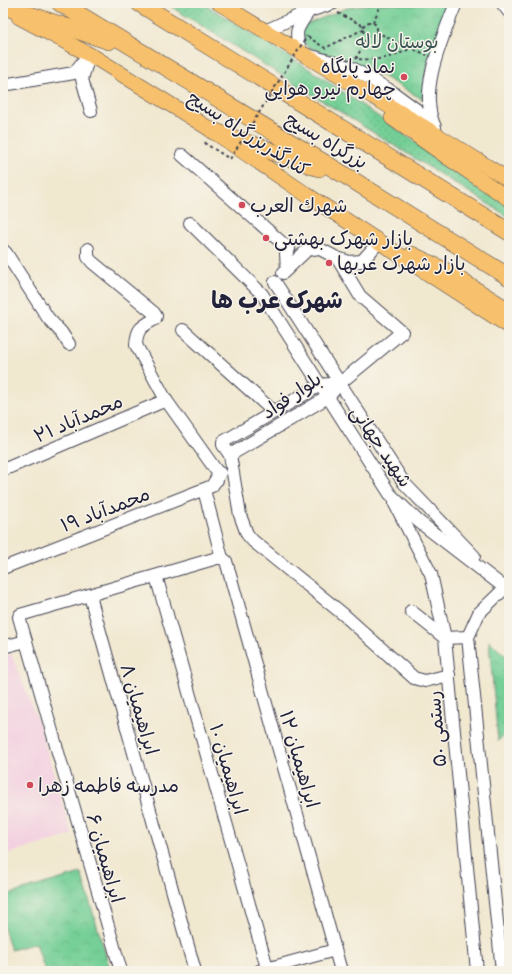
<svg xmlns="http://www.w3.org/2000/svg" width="512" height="974" font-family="Caveat,'Playpen Sans Arabic',sans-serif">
  <defs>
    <pattern id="grass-dots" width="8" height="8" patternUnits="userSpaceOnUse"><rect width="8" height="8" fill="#75cf96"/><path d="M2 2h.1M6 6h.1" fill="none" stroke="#65b182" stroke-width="1.8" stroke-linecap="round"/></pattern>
    <pattern id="park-crowns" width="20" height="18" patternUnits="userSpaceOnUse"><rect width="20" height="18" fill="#75cf96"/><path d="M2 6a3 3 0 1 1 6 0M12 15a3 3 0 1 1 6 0" fill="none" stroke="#65b182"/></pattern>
  </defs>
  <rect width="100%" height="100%" fill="#f7f3e8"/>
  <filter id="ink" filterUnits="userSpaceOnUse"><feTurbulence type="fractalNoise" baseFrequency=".025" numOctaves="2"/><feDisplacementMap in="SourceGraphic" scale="8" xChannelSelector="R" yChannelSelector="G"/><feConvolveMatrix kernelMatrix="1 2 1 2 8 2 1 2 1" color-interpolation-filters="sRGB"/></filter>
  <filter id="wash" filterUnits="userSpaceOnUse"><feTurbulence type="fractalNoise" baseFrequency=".012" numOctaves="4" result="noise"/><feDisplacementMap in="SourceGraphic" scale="16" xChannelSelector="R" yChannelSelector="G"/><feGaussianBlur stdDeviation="0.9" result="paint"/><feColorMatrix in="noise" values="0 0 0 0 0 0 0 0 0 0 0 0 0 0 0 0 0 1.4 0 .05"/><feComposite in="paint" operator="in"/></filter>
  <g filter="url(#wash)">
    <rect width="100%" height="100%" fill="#f1e8d0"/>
    <polygon fill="#f3cfe0" points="11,654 38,721 72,835 3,855 3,657"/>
    <polygon fill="url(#grass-dots)" stroke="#4c7868" points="165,3 203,3 317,74 473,182 509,205 509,217"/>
    <g fill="url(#park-crowns)" stroke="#4c7868">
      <polygon points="375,3 414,5 421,3 450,3 429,62 422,99 379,74 306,46 301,36 305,25 347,8"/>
      <polygon points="489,641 509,659 509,729 498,741"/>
      <polygon points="81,873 110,969 104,971 45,971 36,943 11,950 3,925 3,896"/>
    </g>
  </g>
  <g filter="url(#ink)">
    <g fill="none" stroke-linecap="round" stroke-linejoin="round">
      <g stroke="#414051" stroke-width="14">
        <g id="minor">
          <polyline points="502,3 509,12"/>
          <path d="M309,11C296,30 294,30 301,53L352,68L391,91L417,110L435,131"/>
          <polyline points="265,31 309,11 334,3"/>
          <polyline points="88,59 82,79 91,111"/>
          <polyline points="3,85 74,73 89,54"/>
          <path d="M435,127C417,91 443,37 456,3"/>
          <polyline points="182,155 289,249 286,254 287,269"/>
          <polyline points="190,223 262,294 390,494 418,521 509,591"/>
          <path d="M88,249V257L92,262L154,313L156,316L155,319C141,327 137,328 136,345L166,400L218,473L217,480"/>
          <polyline points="3,250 6,253 48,318 61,332 69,344"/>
          <polyline points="283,273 307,250 318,248 337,258 349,262 362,261 379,242"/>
          <polyline points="275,282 404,483 474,556"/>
          <polyline points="183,330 274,412"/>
          <polyline points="340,383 320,385 223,442 223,445 230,455 240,515 247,534 253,541 343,614 414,678 425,681 449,675"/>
          <polyline points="230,455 328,397 340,383 402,332 360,296 337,258"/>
          <polyline points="3,470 166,400"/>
          <polyline points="204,490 222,558"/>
          <polyline points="395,504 431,574 445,638 477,971"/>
          <polyline points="222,558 226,561 341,971"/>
          <polyline points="3,568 212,486 220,473"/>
          <polyline points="156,576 268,971"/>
          <polyline points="90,596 195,971"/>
          <polyline points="411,611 445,638 468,637"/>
          <polyline points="3,647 26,641"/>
          <polyline points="121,971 19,617 20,615 217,558 222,558"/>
          <polyline points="259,971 335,950"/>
          <polyline points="502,971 468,637 479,613 506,587"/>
        </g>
      </g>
      <g stroke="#414051" stroke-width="16">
        <g id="major">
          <polyline points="219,3 440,137 509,180"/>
          <polyline points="19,17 94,57 213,131 307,195 509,326"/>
          <polyline points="392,118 447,157 509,199"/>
          <polyline points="412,254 445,270 509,310"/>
        </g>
      </g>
      <g stroke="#414051" stroke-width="18">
        <g id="highway">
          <polyline points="60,3 351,179 509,277"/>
          <polyline points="139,3 509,232"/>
          <polyline points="3,6 109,41"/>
          <polyline points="213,131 319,168"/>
        </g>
      </g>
      <g stroke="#414051" stroke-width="2" stroke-dasharray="3 3" stroke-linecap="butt">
        <polyline points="338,13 364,26"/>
        <polyline points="373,22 382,3"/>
        <circle cx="370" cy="29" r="7"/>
        <polyline points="376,32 427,55"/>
        <polyline points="308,37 325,48 364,29"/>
        <polyline points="356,59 368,35"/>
        <path d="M359,59C378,61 395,57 411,48"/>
        <polyline points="205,142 206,144 230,159"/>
      </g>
      <use href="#minor" stroke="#fff" stroke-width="12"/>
      <use href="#major" stroke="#f7c06c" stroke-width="15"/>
      <use href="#highway" stroke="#f7c06c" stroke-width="17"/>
      <polyline stroke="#414051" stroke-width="2" stroke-dasharray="3 3" stroke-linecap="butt" points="230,159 307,36"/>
    </g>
  </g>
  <g fill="#d1495b" stroke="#f7f3e8" stroke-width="1.5">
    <circle cx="404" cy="77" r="4"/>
    <circle cx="242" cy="205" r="4"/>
    <circle cx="266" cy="238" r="4"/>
    <circle cx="329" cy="263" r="4"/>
    <circle cx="30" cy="785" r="4"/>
  </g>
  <g text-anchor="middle" stroke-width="3" stroke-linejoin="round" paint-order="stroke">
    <g font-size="19" fill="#3b5656" stroke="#f7f3e8">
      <text x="397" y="48">بوستان لاله</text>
    </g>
    <g font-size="19" fill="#22223b" stroke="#f7f3e8" text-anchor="start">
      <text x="396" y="73" text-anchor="end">نماد پایگاه<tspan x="396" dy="22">چهارم نیرو هوایی</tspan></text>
      <text x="250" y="212">شهرك العرب</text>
      <text x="274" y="245">بازار شهرک بهشتی</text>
      <text x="337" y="270">بازار شهرک عربها</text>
      <text x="38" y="792">مدرسه فاطمه زهرا</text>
    </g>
    <g font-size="19" fill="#22223b" stroke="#f7f3e8">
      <text transform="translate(249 133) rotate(33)" y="7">کنارگذربزرگراه بسیج</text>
      <text transform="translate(327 140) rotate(31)" y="7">بزرگراه بسیج</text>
      <text transform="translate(291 395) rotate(-34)" y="7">بلوار فواد</text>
      <text transform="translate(78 418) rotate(-23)" y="7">محمدآباد ۲۱</text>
      <text transform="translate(382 446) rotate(56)" y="7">شهید جهانی</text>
      <text transform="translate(105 509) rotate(-21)" y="7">محمدآباد ۱۹</text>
      <text transform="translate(140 709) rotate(74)" y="7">ابراهیمیان ۸</text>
      <text transform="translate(436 729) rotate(-95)" y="7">رستمی ۵۰</text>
      <text transform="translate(300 759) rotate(74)" y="7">ابراهیمیان ۱۲</text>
      <text transform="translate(229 769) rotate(74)" y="7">ابراهیمیان ۱۰</text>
      <text transform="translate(106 858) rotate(74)" y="7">ابراهیمیان ۶</text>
    </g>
    <g font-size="23" font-weight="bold" fill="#22223b" stroke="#f7f3e8">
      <text x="277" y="308">شهرک عرب ها</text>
    </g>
  </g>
  <rect width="512" height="974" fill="none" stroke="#f7f3e8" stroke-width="16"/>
</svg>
